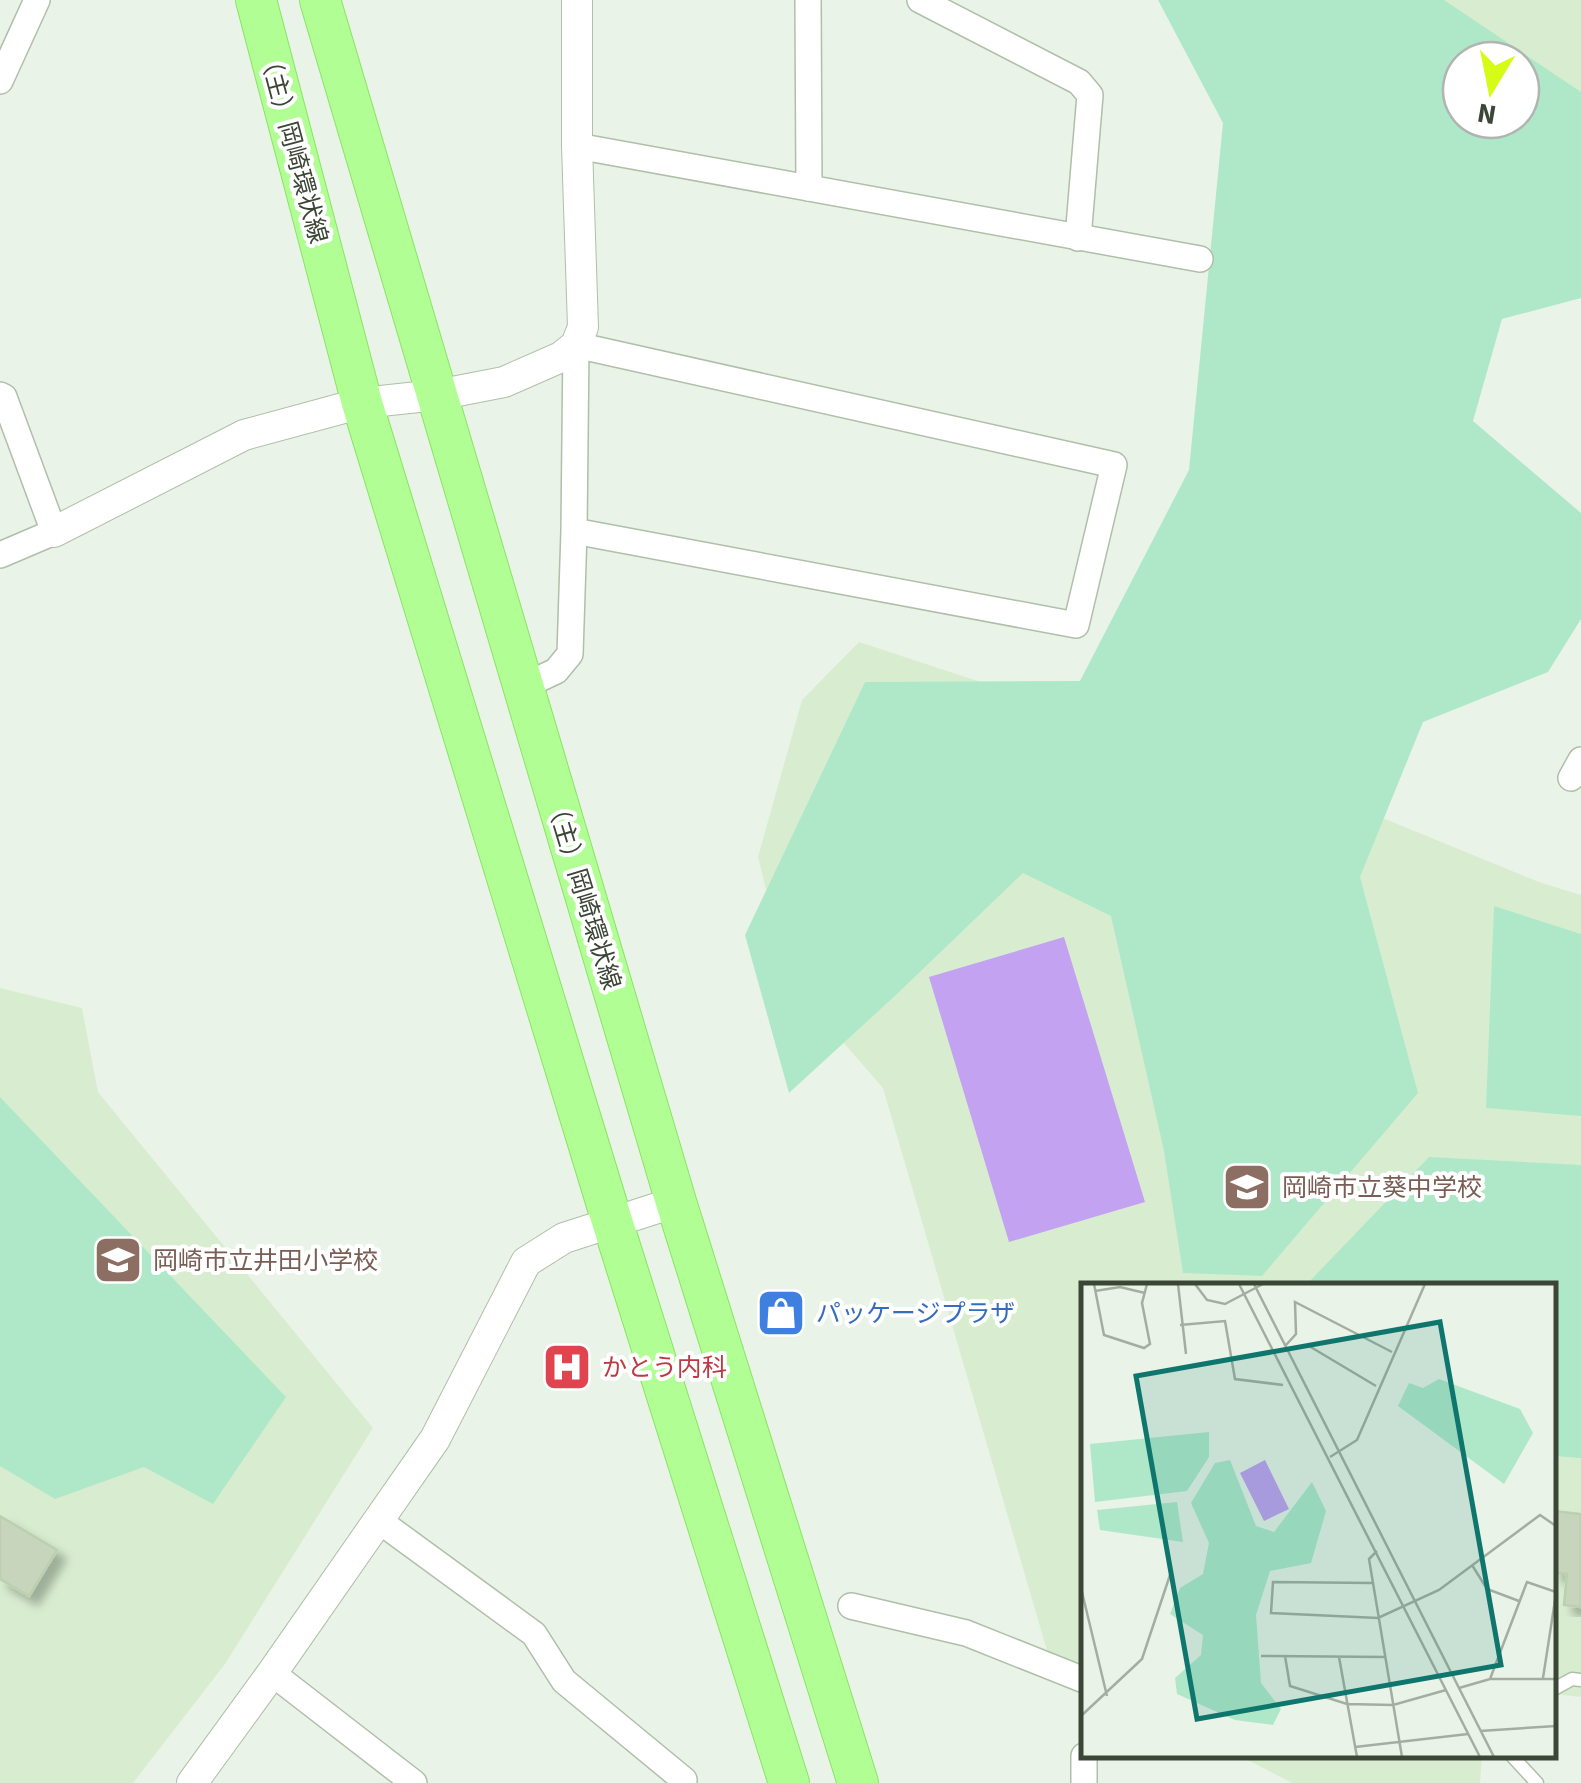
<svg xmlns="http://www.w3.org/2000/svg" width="1581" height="1783" font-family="'Source Sans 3','Noto Sans JP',sans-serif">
  <defs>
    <filter id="shadow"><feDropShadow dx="9" dy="9" stdDeviation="5" flood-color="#0004"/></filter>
  </defs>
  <rect width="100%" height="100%" fill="#eaf3e7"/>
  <g fill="#d8edd0">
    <polygon points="1250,0 1581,0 1581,132 1521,60 1461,60"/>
    <polygon points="859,642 1334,798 1539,882 1581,895 1581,1697 1554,1694 1554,1286 1084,1286 1083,1672 1048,1654 883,1088 788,979 758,857 802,700"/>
    <polygon points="0,988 82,1008 98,1092 373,1428 225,1664 133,1783 0,1783"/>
    <polygon points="1240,1756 1482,1756 1480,1783 1292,1783"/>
  </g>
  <g fill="#afe8c9" fill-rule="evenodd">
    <path d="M1158,0H1444L1581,92V298L1502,319L1473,421L1581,513V619L1548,672L1423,722L1360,877L1418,1093L1262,1276L1183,1273L1164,1151L1111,916L1023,873L898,993L789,1093L745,935L865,682L1080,681L1189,470L1223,123ZM1461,60H1521V120H1461Z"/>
    <polygon points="1494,906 1581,934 1581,1116 1486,1108"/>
    <polygon points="0,1097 286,1397 213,1504 144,1467 55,1499 0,1466"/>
    <polygon points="1429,1157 1581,1165 1581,1458 1554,1456 1554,1286 1306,1285"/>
  </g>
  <polygon fill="#c3a2f1" points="1064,937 1145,1202 1009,1242 929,977"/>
  <g fill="#c6d5bc" stroke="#bbd0af" stroke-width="2.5" filter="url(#shadow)">
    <polygon points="1554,1511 1581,1514 1581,1607 1564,1605 1567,1574 1554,1573"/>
    <polygon points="0,1516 57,1550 29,1596 0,1579"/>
  </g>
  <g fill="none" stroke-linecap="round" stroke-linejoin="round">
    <g stroke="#b0bfa9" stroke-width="15">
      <g id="service">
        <polyline points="1554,1689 1572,1679 1581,1680"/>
        <polyline points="1512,1756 1537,1783"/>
      </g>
    </g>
    <g stroke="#b0bfa9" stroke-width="28">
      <g id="minor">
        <polyline points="808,0 809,188"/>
        <polyline points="920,0 1079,82 1090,95 1078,238"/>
        <polyline points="0,81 37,0"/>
        <polyline points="577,146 1200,259"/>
        <polyline points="0,395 4,397 54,532 0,555"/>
        <polyline points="522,687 556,671 570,654 574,531 576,345 1114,465 1076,625 574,531"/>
        <polyline points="1571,778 1581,760"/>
        <polyline points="378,1520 534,1634 564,1681 684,1780"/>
        <polyline points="851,1606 966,1633 1084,1680"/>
        <polyline points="272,1673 414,1783"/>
        <polyline points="1084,1756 1084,1783"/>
      </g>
    </g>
    <g stroke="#b0bfa9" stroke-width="32">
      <g id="tertiary">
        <polyline points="54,532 244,435 362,403 437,395 504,382 561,357 576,345 583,327 577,146 577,0"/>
        <polyline points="192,1783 272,1673 435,1439 526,1262 564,1238 676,1202"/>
      </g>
    </g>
    <g stroke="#89e463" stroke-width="42">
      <g id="primary">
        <polyline points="256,0 362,403 612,1221 789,1783"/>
        <polyline points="320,0 676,1202 858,1783"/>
      </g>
    </g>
    <use href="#service" stroke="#fff" stroke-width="12"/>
    <use href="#minor" stroke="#fff" stroke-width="25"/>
    <use href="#tertiary" stroke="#fff" stroke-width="30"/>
    <use href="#primary" stroke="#b1ff94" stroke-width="40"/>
  </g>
  <defs>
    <g id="school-square" transform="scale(2.5)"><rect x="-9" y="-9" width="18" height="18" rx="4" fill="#8d6e63" stroke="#fff"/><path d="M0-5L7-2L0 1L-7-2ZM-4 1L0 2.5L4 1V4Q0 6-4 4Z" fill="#fff"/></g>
    <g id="shop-square" transform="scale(2.5)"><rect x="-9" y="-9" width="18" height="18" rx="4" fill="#3f7fe0" stroke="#fff"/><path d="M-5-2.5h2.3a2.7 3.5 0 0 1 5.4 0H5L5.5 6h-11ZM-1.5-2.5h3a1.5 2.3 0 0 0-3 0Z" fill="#fff"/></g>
    <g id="hospital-square" transform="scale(2.5)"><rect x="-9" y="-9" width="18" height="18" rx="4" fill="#e0444e" stroke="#fff"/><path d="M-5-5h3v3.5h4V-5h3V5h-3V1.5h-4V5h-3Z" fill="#fff"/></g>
  </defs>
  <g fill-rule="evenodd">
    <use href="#school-square" x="1247" y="1187"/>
    <use href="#school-square" x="118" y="1260"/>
    <use href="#shop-square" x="781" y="1313"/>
    <use href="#hospital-square" x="567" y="1367"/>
  </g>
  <g text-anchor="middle" stroke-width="8" stroke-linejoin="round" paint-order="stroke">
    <g font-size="25" fill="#3c4636" stroke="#fff">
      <text transform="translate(294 146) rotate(75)" y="9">（主）岡崎環状線</text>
      <text transform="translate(584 893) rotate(73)" y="9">（主）岡崎環状線</text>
    </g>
    <g font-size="25" fill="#785e54" stroke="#fff" text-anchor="start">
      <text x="1282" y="1196">岡崎市立葵中学校</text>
      <text x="153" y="1269">岡崎市立井田小学校</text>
    </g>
    <g font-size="25" fill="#366cbe" stroke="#fff" text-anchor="start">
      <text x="816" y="1322">パッケージプラザ</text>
    </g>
    <g font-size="25" fill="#be3a42" stroke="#fff" text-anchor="start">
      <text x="602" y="1376">かとう内科</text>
    </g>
  </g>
  <g transform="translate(1081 1283)">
    <rect width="475" height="475" fill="#eaf3e7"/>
    <path d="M358,96L439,126L452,150L423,201L317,123L328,100L342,105ZM128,149V174L106,208L14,219L9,161ZM149,177L175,243L193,249L231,199L245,228L230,280L189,288L175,332L180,400L200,426L192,442L154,437L96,411L94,395L120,372L122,352L89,331L99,305L122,291L128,260L110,220L134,180ZM96,219L102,259L19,247L16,227Z" fill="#afe8c9"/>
    <path d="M184,177L208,226L183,238L159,190Z" fill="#c3a2f1"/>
    <path fill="none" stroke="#a4aea0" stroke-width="2.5" d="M13,1L23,52L63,65L69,61L61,20L66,1M97,1L105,71M114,1L126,17L144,21L182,1M158,1L399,474M173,1L413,474M14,8L39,4L64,10M99,42L144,38L154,96L202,102M205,62L215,51L214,19L311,69M228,63L295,103M249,174L276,157L344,1M296,268L288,276L321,474M391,282L406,306L438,318M291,300L192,299L190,330L297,335L358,307L459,232L475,243M0,305L26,413M180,373L304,374M204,373L209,403L266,421L312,422L365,407M258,374L276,474M462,395L475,311M409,396L446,299L475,309M378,405L409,396H475M0,433L61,376L91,286M399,448L475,443M274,464L387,451"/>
    <path fill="#0f766e" fill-opacity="0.15" stroke="#0f766e" stroke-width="5" d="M359,39L420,382L116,436L55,93Z"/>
    <rect width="475" height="475" fill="none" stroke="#3c4636" stroke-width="5"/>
  </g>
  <g transform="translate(1491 90) rotate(190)"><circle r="48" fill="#ffffff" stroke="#b1b5af" stroke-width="2.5"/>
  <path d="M0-8L18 38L0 25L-18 38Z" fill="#d6fb16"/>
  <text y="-15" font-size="28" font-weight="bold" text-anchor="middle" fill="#3c4636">N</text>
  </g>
</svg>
